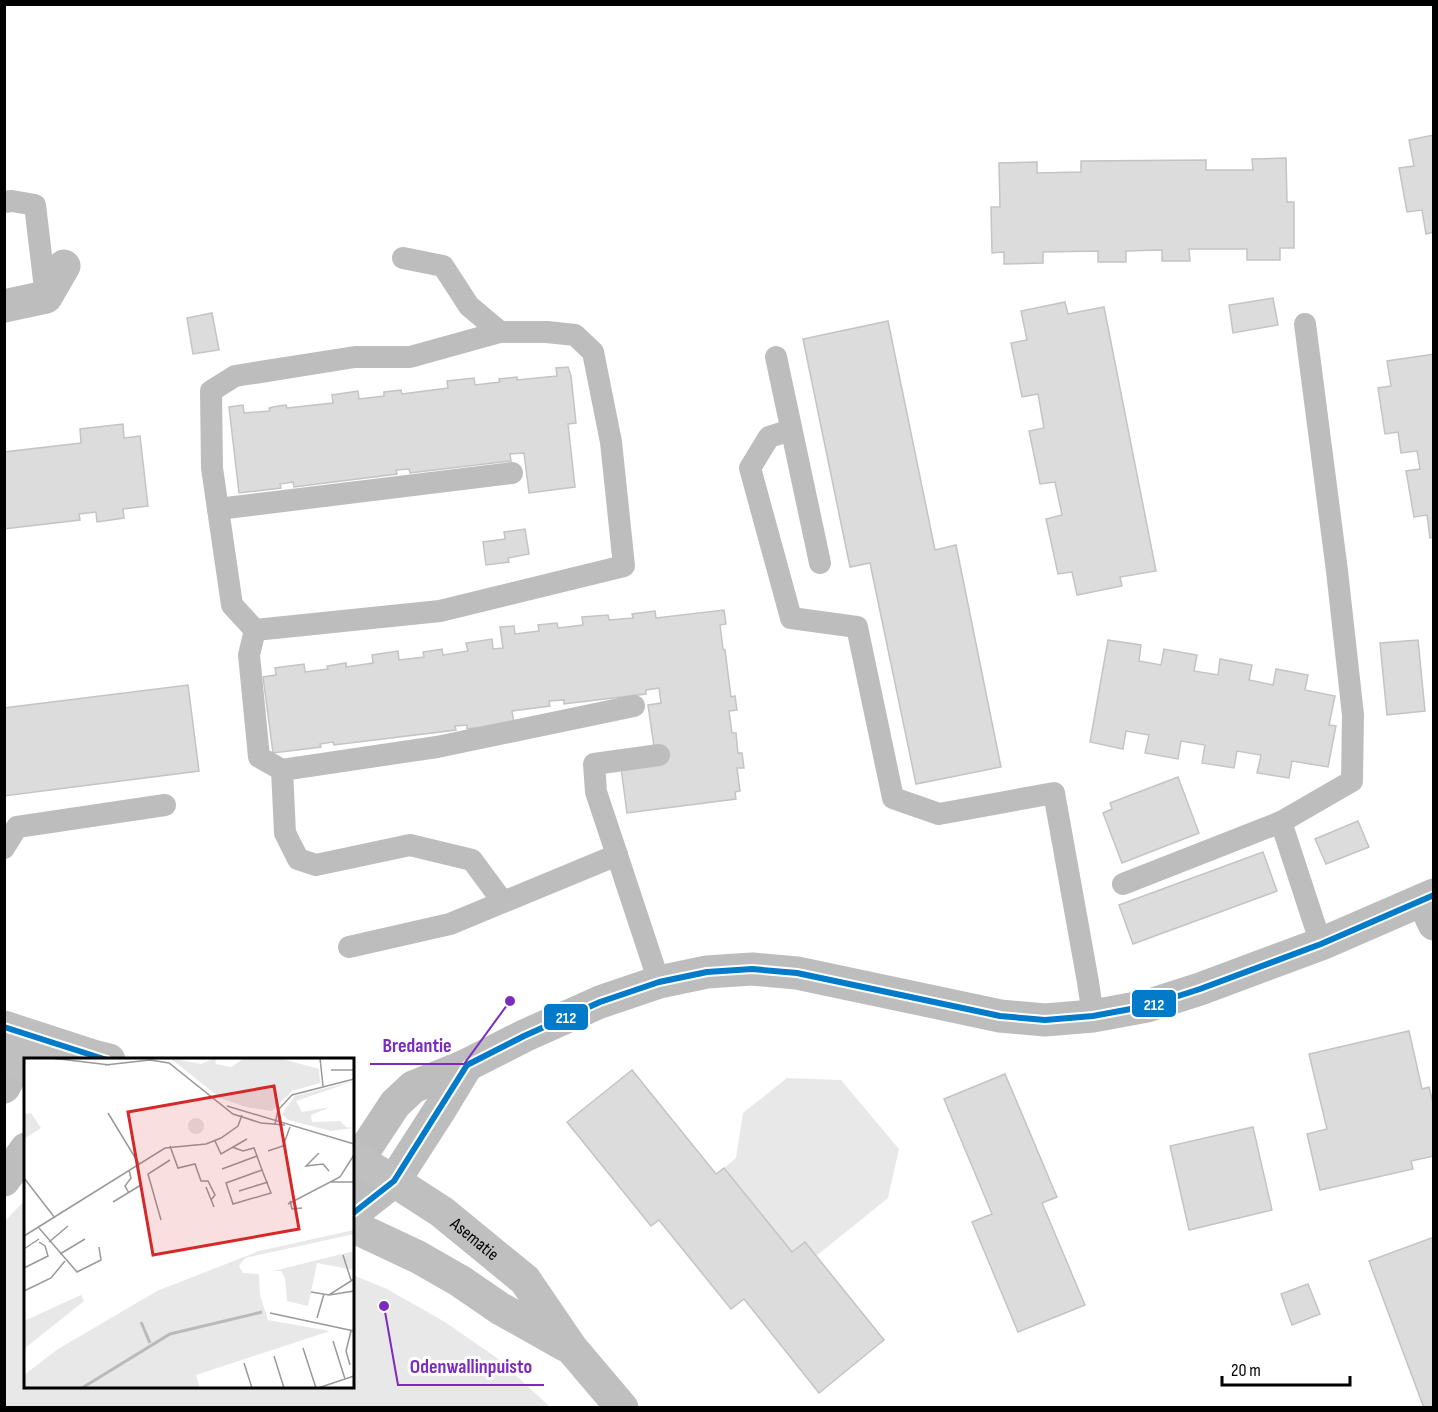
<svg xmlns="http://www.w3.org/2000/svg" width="1438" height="1412" font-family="'Sofia Sans Condensed',sans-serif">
  <rect width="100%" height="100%" fill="#fff"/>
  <g fill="#e8e8e8">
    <polygon points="787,1078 841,1080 899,1149 888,1198 816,1256 805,1242 792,1252 724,1168 736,1158 743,1113"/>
    <polygon points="25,1200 26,1386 352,1386 353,1275 387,1289 445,1322 497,1358 550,1407 5,1407 5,1221"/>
  </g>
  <g fill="#dcdcdc" stroke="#c4c4c4" stroke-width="1.5">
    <polygon points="1434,135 1434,232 1426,234 1422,210 1407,212 1399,168 1414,166 1409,140"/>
    <polygon points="1286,158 1287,202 1294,202 1294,248 1280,248 1280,260 1247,260 1247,249 1189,249 1190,261 1162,261 1162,250 1126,251 1126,262 1098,262 1098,251 1043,252 1043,263 1004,264 1004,252 992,253 991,207 1000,207 999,163 1037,162 1037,173 1081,172 1081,161 1206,160 1206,170 1253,170 1252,159"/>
    <polygon points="1273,298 1278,325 1233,333 1229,305"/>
    <polygon points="1065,302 1068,314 1104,307 1156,571 1120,577 1122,586 1077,595 1072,572 1058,574 1046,519 1062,515 1055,482 1040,484 1029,431 1044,428 1038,394 1022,397 1011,343 1027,340 1021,311"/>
    <polygon points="212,313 219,350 193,354 187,318"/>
    <polygon points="888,321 935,550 956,545 1001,767 916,784 870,563 850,567 803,339"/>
    <polygon points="1434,354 1434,537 1430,538 1427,515 1414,517 1406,471 1420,469 1417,451 1401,453 1398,432 1385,434 1378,388 1391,386 1387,361"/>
    <polygon points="568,367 571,376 576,423 568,424 575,487 529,493 524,453 510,454 511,461 410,473 409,469 396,470 397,474 294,487 293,482 280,484 281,488 239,493 229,407 243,405 244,413 270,411 269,408 278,406 286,405 287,408 333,403 332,395 358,391 359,399 384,396 384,392 401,390 402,394 448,388 447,381 474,378 475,385 500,382 499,379 517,377 517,380 557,376 556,368"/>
    <polygon points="123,424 124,438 140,436 148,506 123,509 124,518 97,522 96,512 79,514 80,520 4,529 4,452 81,443 80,429"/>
    <polygon points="525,529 529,554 508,558 509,562 486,565 483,542 505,539 504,532"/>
    <polygon points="724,610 726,624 720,625 723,649 725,650 731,697 735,696 737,710 729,711 732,733 736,733 738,753 742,753 744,768 737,768 740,791 735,792 736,799 627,813 621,768 654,747 648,705 661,703 659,688 646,690 646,694 564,704 564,700 549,701 550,706 512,711 514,723 467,729 467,725 455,726 456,730 334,745 333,742 320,744 321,747 273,753 263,677 276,675 275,668 304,664 305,672 328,669 327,666 346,663 346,667 373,663 372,655 398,651 399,660 424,657 423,652 442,649 443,655 468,651 466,643 492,639 493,649 503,648 500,627 514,626 515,634 539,631 538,625 557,623 558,628 583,625 582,617 608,615 609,620 633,618 632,614 655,611 656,618"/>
    <polygon points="1108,640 1141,645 1139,661 1161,665 1164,649 1197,655 1194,671 1218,675 1220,659 1252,665 1249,680 1273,685 1276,669 1308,675 1305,690 1335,696 1329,725 1336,726 1328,767 1292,761 1289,778 1257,773 1261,755 1237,751 1234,768 1202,763 1205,745 1181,741 1178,759 1145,753 1149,735 1126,731 1123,749 1090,742"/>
    <polygon points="1418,640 1425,711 1387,715 1380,643"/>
    <polygon points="188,685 199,771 4,796 4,708"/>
    <polygon points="1178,777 1199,833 1122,863 1103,813 1112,809 1110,803"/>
    <polygon points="1358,821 1369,847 1326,864 1315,839"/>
    <polygon points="1263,852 1277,891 1133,944 1119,905"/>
    <polygon points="1409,1031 1422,1089 1429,1087 1434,1107 1434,1156 1411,1161 1413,1169 1320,1190 1307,1134 1327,1129 1309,1054"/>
    <polygon points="632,1070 716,1174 724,1168 792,1252 805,1242 884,1340 819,1393 744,1299 731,1309 659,1220 651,1226 567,1122"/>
    <polygon points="1005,1074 1057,1197 1042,1203 1085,1305 1018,1332 972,1222 992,1214 944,1099"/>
    <polygon points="1253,1127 1272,1210 1189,1230 1170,1146"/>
    <polygon points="1434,1237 1434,1408 1424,1408 1369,1261"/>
    <polygon points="1308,1284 1320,1314 1292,1325 1281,1294"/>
  </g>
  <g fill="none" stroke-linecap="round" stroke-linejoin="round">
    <g stroke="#bdbdbd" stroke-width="22">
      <polyline points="4,202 12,201 35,205 46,297"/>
      <polyline points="403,258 443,266 469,306 500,332"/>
      <polyline points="776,357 820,563"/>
      <polyline points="791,430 769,437 750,468 791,618 857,627 893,798 939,814 1054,793 1088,982 1093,1016"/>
      <polyline points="218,509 512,473"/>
      <polyline points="255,630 232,605 212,468 211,391 235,376 355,357 410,357 500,332 547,332 575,335 593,352 611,442 624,566 440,611 255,630 249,655 259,757 282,770"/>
      <polyline points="1281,822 1321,944"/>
      <polyline points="4,848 17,827 165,805"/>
      <polyline points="617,855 596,792 594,764 659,755"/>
      <polyline points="1123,884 1281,822 1352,781 1353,715 1337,571 1305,324"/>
      <polyline points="503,902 472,860 410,845 316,865 298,859 285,833 282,770 437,747 634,706"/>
      <polyline points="349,947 450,924 617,855 659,982"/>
    </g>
    <g stroke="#bdbdbd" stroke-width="33">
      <polyline points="4,306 46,297 64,266"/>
      <polyline points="1423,900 1434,924"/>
      <polyline points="4,1087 16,1063 42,1051"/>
      <polyline points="4,1180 26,1149"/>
    </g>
    <g stroke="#bdbdbd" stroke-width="33">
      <polyline points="352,1182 358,1160 395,1104 413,1087 467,1065 524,1036 600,1002 659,982 707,972 752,969 797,973 1000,1016 1045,1020 1093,1016 1147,1006 1200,989 1321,944 1434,895"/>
      <polyline points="352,1214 394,1181 441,1108 467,1065"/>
    </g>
    <g stroke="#bfbfbf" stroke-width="33">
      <polyline points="4,1027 93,1056 109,1060"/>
      <polyline points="4,1057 26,1067"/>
      <path id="s1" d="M352,1157L394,1181L442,1212L525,1280L572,1349L622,1408"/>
      <polyline points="352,1226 418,1257 460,1281 501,1309 565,1345"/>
    </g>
    <g stroke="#fff" stroke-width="10">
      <g id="bus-1">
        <polyline points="4,1027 107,1060"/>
        <polyline points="352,1214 394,1181 467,1065 524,1036 600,1002 659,982 707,972 752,969 797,973 1000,1016 1045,1020 1093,1016 1147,1006 1200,989 1321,944 1434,895"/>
      </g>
    </g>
    <use href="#bus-1" stroke="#007ac9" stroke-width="6"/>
  </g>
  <g text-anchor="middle" stroke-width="6" stroke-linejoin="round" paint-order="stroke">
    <g font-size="18" fill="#000" stroke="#fff">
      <text dy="6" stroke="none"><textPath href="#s1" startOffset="148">Asematie</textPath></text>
    </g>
  </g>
  <g transform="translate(24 1058)">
    <rect width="330" height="330" fill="#fff"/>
    <path d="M146,0L177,6L191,0L192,6L207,9L219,1L255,0L295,11L296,25L268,33L248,53L222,49L196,40ZM330,23L272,43L278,54L306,49L287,57L288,64L316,63L322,69L330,70L307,73L264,62L258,56L271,38ZM7,55L17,70L0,81V56ZM164 68a8 8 0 1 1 16 0a8 8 0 1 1-16 0ZM330,172V176L221,200L215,208L219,215L235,216L236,237L244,262L306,273L172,317L176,330H0V317L34,291L133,233L235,193ZM330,193V212L293,205L284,248L263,243L261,220L257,213H249ZM57,237L60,243L0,291V263Z" fill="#e8e8e8"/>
    <path fill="none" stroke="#bababa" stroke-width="3" d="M117,264L126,285M58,330L146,276L238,254"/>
    <path fill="none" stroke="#999" stroke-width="1.5" d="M27,0L86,7M296,0L299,28M81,7L126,2L145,5L209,56L237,65L261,67M307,12H330M203,48L330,86M84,55L115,106M251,66L254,52L268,37L330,21M191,83L197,96L223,81M146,88L154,110L171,106L177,123H184L191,137L187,142M244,93L259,88L266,69M295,95L282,108L299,106L305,113M233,98L238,112L202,125L209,146L247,135L238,112M198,111L233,98L230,90L219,93L208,89M0,120L31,160M307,124H330M182,129L190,149M215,133L244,124M105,135L101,128L107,120L105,112M266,143L268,151L278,150M89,144L117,127M264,146L316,119L330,97M137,162L124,116L146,102M15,170L53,214L77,202L75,189M0,178L141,90L182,86L197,80L214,68L218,57M25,184L44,168M0,191L15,181M36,196L61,181M319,197L327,222M0,210L24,198L21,188L15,184M0,233L27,220L41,203M287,234L305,237L330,221M305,237L330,233M246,255L330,273M293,260L300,236M309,283L321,321M279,290L292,330M250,298L260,330M220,305L228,330M326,307L322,293L327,273M294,330L330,318"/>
    <path fill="#d62828" fill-opacity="0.15" stroke="#d62828" stroke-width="3" d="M250,28L275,171L129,197L104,54Z"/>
    <rect width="330" height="330" fill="none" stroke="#000" stroke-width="3"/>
  </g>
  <path fill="none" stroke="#7b2cbf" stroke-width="2" d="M510 1001L464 1064H370M384 1306L398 1385H544"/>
  <g fill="#7b2cbf" stroke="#fff" stroke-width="2">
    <circle cx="510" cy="1001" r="6"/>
    <circle cx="384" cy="1306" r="6"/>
  </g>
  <g font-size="20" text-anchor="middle" font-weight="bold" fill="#7b2cbf" stroke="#fff" stroke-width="6" stroke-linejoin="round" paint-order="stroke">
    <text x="417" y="1052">Bredantie</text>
    <text x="471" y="1373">Odenwallinpuisto</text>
  </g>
  <g stroke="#fff" stroke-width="2">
    <rect x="1131" y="989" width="46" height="29" rx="6" fill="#007ac9"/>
    <rect x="543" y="1003" width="46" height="28" rx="6" fill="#007ac9"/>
  </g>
  <g font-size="16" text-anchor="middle" font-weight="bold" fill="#fff">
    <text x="1154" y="1010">212</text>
    <text x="566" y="1023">212</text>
  </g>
  <rect width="1438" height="1412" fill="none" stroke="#000000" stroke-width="12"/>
  <path d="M1222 1376v9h128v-9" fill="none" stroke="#000000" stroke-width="3"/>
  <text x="1231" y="1376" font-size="18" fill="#000000" stroke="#ffffff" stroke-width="4.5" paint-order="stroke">20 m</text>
</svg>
